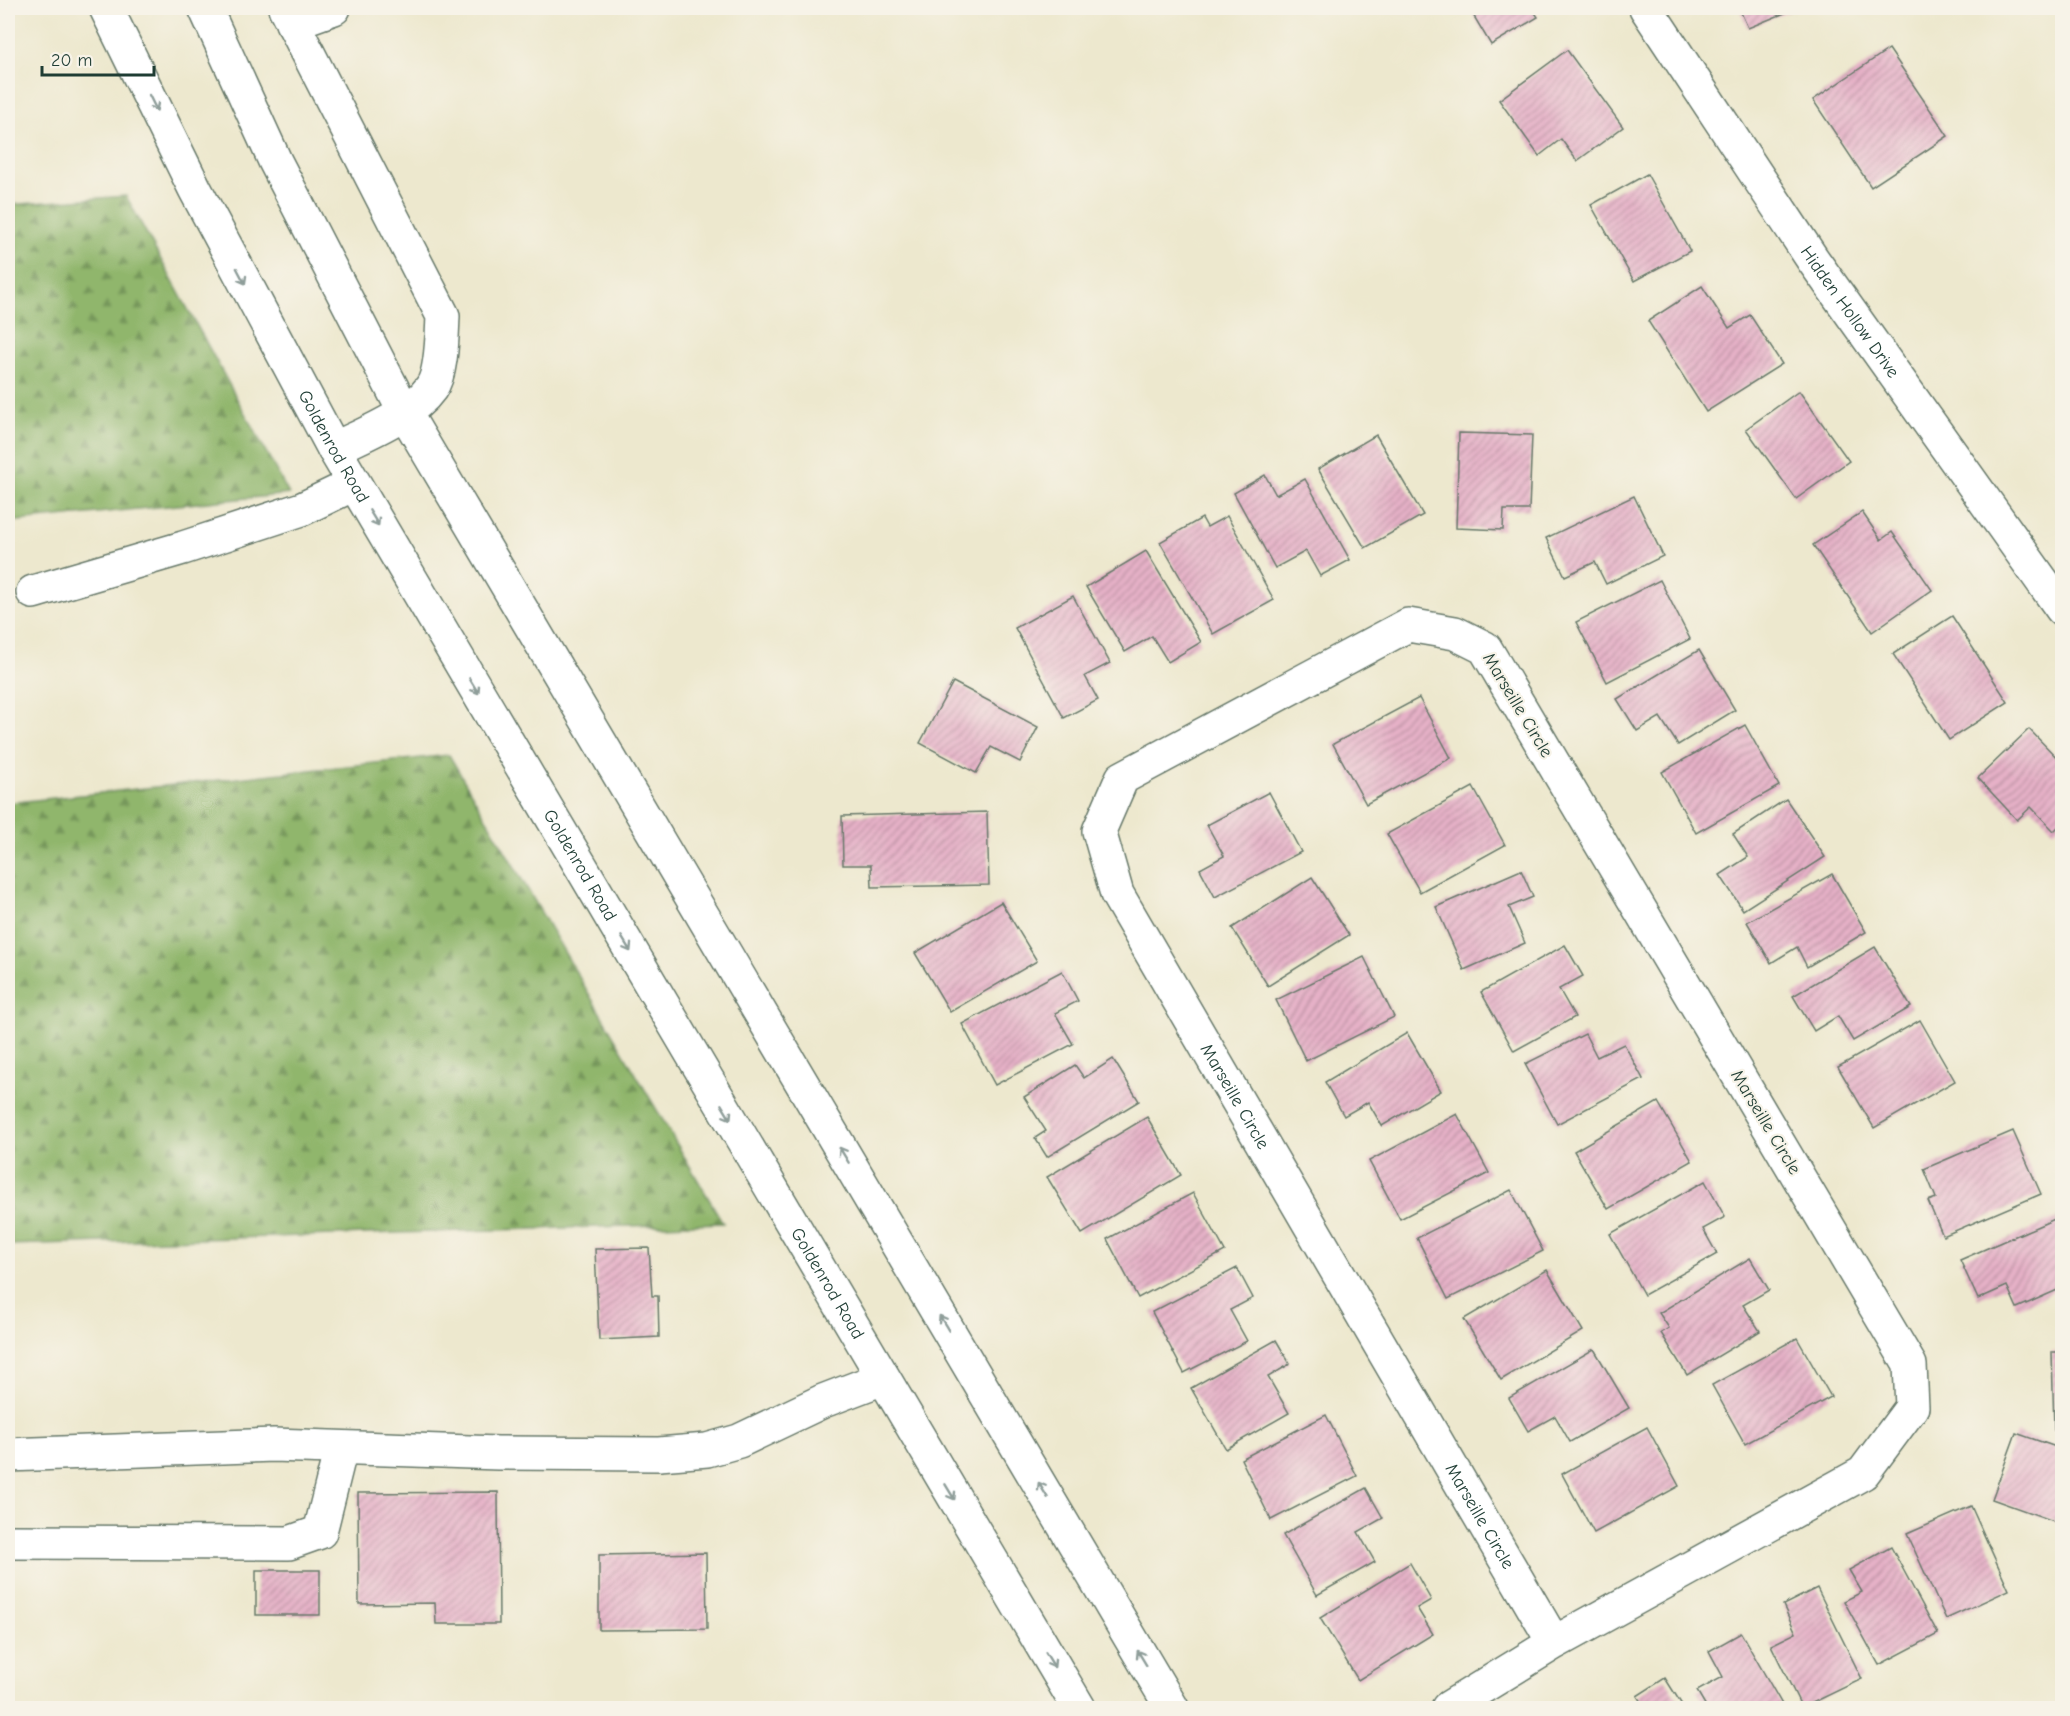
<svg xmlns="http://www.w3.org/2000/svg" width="2070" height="1716" font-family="'Comic Neue',sans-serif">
  <defs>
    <pattern id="forest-firs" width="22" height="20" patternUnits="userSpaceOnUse" patternTransform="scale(1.5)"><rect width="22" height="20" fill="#90b66c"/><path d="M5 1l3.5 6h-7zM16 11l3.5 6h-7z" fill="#75955a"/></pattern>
    <pattern id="building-hatch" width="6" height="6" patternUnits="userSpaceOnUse" patternTransform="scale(1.5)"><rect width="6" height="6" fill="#e6b1c7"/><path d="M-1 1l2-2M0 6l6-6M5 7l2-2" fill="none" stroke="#ba91a2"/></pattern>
  </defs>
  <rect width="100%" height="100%" fill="#f7f3e8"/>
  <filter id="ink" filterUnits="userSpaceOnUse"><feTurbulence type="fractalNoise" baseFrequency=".0167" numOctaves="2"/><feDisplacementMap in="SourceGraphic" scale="12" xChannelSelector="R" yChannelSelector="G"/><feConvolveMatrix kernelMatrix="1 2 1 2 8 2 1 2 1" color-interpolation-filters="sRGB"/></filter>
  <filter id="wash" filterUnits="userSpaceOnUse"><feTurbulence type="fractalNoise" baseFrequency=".008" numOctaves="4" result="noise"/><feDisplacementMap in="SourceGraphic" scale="24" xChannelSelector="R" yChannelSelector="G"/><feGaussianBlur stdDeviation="1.35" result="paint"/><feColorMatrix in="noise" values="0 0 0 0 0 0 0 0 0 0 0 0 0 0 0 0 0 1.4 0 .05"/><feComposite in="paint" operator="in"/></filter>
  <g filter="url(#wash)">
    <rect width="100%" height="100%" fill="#ede8ce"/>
    <g fill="url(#forest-firs)" stroke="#587a50" stroke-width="1.5">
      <polygon points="126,196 289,494 8,522 8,205"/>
      <polygon points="449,755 723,1223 8,1245 8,803"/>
    </g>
    <g id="blocks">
      <g fill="url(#building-hatch)">
        <polygon points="1469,8 1532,8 1538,17 1491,45"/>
        <polygon points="1739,8 1797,8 1748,28"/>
        <polygon points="1889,49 1948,136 1871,187 1813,100"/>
        <polygon points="1567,50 1623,127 1577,161 1561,139 1539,156 1499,100"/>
        <polygon points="1647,174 1690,251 1634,281 1591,205"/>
        <polygon points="1702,286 1729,328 1750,315 1782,364 1706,412 1648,321"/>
        <polygon points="1799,391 1849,461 1796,499 1746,429"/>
        <polygon points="1459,433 1532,435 1529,510 1504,510 1503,530 1456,528"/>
        <polygon points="1376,435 1423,515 1365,548 1318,469"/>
        <polygon points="1265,475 1276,495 1305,479 1350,560 1320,576 1306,551 1275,568 1234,493"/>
        <polygon points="1634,496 1663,556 1606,584 1595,562 1565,576 1546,538"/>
        <polygon points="1862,512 1881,540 1892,532 1932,590 1872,632 1813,545"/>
        <polygon points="1227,516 1274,600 1213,634 1160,542 1202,518 1207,527"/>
        <polygon points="1146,551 1201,642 1168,662 1152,636 1125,652 1086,587"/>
        <polygon points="1660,580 1690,639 1607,682 1576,622"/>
        <polygon points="1073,596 1110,663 1085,676 1098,700 1064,718 1015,628"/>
        <polygon points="1952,616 2008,702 1949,740 1893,654"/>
        <polygon points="1699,650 1735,710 1678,745 1660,717 1637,731 1617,699"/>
        <polygon points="953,682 1038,727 1020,762 991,747 976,773 920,743"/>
        <polygon points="1419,698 1451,758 1366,804 1333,744"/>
        <polygon points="1745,725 1779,786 1696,833 1662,772"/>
        <polygon points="2029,729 2062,763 2062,823 2054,831 2031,807 2017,820 1978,778"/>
        <polygon points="1473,787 1505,845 1420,892 1387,834"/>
        <polygon points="1269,792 1301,852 1215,897 1200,869 1224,856 1207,825"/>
        <polygon points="1786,799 1825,857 1743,910 1720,875 1748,857 1733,834"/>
        <polygon points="987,812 989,885 872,887 871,865 843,865 842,816"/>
        <polygon points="1521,870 1533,897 1509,907 1525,943 1464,970 1436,907"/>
        <polygon points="1832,874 1866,932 1807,967 1797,947 1771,963 1747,922"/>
        <polygon points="1312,877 1349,935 1268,986 1232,928"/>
        <polygon points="1001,902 1037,961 950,1012 915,953"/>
        <polygon points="1565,945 1583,976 1559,989 1575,1017 1514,1051 1481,992"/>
        <polygon points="1875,947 1911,1007 1853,1041 1838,1016 1814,1031 1793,996"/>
        <polygon points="1364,957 1394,1017 1306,1061 1276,1000"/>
        <polygon points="1062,971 1078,1001 1055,1013 1073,1044 995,1085 962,1024"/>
        <polygon points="1920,1020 1955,1081 1874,1128 1838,1067"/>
        <polygon points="1407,1033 1441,1091 1382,1126 1368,1102 1344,1116 1325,1082"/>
        <polygon points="1585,1034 1597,1057 1624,1044 1643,1079 1557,1124 1525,1064"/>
        <polygon points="1113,1059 1139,1101 1047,1157 1035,1138 1046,1131 1024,1097 1075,1065 1084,1078"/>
        <polygon points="1658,1102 1692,1161 1608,1209 1574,1151"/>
        <polygon points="1457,1114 1489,1173 1400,1219 1369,1161"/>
        <polygon points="1147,1117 1181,1175 1082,1234 1047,1177"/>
        <polygon points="2013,1131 2041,1194 1943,1236 1928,1201 1936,1198 1924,1169"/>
        <polygon points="1705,1181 1725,1217 1703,1229 1717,1254 1644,1295 1610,1234"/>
        <polygon points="1511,1190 1543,1251 1448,1299 1417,1238"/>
        <polygon points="1193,1193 1225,1251 1138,1298 1107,1239"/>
        <polygon points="2057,1218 2062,1230 2062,1288 2017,1308 2007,1286 1978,1299 1960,1260"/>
        <polygon points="649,1248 652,1296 658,1296 659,1337 599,1340 595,1249"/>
        <polygon points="1750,1258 1769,1290 1743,1305 1760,1331 1687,1375 1661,1333 1669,1328 1659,1313"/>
        <polygon points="1237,1268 1253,1298 1230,1310 1247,1341 1184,1373 1152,1312"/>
        <polygon points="1547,1270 1583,1331 1501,1380 1464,1319"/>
        <polygon points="1797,1338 1831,1397 1745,1444 1712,1385"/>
        <polygon points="1276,1340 1290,1364 1268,1377 1289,1413 1226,1449 1191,1388"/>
        <polygon points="1594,1349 1629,1408 1570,1442 1555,1416 1528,1431 1509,1398"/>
        <polygon points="2052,1352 2062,1352 2062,1429 2054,1430"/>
        <polygon points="1326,1415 1357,1476 1271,1520 1241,1459"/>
        <polygon points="1647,1427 1679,1486 1594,1533 1562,1474"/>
        <polygon points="2016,1433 2062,1449 2062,1524 1992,1499"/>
        <polygon points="1366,1488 1383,1518 1358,1532 1375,1562 1317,1595 1283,1535"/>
        <polygon points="498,1492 499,1624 436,1624 435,1603 359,1604 358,1493"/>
        <polygon points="1971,1506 2009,1590 1946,1619 1907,1534"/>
        <polygon points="1891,1547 1938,1634 1879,1665 1844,1601 1862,1592 1849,1570"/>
        <polygon points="706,1553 707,1629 599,1630 599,1555"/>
        <polygon points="1410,1563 1431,1600 1417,1608 1433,1634 1358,1680 1320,1618"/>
        <rect x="256" y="1570" width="64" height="45"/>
        <polygon points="1817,1588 1862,1679 1802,1708 1771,1645 1796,1633 1783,1605"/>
        <polygon points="1741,1633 1784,1708 1707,1708 1697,1691 1723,1677 1709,1651"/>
        <polygon points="1665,1678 1684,1708 1645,1708 1637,1696"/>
      </g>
    </g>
  </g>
  <g filter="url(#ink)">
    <use href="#blocks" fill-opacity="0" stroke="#67796a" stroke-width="1.5"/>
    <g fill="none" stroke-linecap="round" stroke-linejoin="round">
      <g stroke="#67796a" stroke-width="36">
        <g id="minor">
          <path d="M285,8L443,316C442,335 442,373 431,388C411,416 364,434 334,449"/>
          <path id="s1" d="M1646,8L1813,260L2062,609"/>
          <polyline points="292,23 334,8"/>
          <polyline points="33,592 183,548 302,509 354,484"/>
          <polyline points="8,1455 274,1445 498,1453 659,1454 707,1450 739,1441 823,1401 883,1378"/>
          <polyline points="8,1542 289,1543 320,1532 341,1448"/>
          <path id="s2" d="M1448,1708L1554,1643L1863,1473L1912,1407L1910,1365L1485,648L1455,633L1408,625L1122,778L1099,831L1117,894L1554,1643"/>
        </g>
      </g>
      <g stroke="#67796a" stroke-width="36">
        <g id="major">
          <path id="s3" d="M106,8L195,189L334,449L1079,1708"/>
          <polyline points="205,8 275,161 405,413 1172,1708"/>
        </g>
      </g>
      <use href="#minor" stroke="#fff" stroke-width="33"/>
      <use href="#major" stroke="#fff" stroke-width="33"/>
    </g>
    <defs><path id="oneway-shaft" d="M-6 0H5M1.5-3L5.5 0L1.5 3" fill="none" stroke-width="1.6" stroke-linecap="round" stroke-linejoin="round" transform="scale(1.5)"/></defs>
    <g stroke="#8f9e9a">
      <use href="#oneway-shaft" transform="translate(153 103) rotate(64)"/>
      <use href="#oneway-shaft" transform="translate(241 276) rotate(62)"/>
      <use href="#oneway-shaft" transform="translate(374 518) rotate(59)"/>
      <use href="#oneway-shaft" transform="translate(474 686) rotate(59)"/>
      <use href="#oneway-shaft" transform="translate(626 944) rotate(59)"/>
      <use href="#oneway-shaft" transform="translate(726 1112) rotate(59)"/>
      <use href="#oneway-shaft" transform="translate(844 1155) rotate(-121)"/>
      <use href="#oneway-shaft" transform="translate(944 1323) rotate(-121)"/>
      <use href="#oneway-shaft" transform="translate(1043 1490) rotate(-121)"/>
      <use href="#oneway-shaft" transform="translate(950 1492) rotate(59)"/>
      <use href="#oneway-shaft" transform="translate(1142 1658) rotate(-121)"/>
      <use href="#oneway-shaft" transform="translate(1050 1660) rotate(59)"/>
    </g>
  </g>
  <g text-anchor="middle" stroke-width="4.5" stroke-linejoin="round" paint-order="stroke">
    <g font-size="18" fill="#1f3d34" stroke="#f7f3e8">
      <text dy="6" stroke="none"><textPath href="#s1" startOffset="366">Hidden Hollow Drive</textPath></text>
      <text dy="6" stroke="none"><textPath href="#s3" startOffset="494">Goldenrod Road</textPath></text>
      <text transform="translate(1518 705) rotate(59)" y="6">Marseille Circle</text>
      <text dy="6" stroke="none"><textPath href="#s3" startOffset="980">Goldenrod Road</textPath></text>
      <text dy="6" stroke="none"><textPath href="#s2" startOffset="2198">Marseille Circle</textPath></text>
      <text transform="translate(1766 1122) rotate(59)" y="6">Marseille Circle</text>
      <text dy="6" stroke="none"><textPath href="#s3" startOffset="1466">Goldenrod Road</textPath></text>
      <text dy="6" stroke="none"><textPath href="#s2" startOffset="2684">Marseille Circle</textPath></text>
    </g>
  </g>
  <rect width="2070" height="1716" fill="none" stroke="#f7f3e8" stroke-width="30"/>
  <path d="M42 66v9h112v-9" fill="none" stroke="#1f3d34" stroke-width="3"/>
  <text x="51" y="66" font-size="18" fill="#1f3d34" stroke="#f7f3e8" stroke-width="4.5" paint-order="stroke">20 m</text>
</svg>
